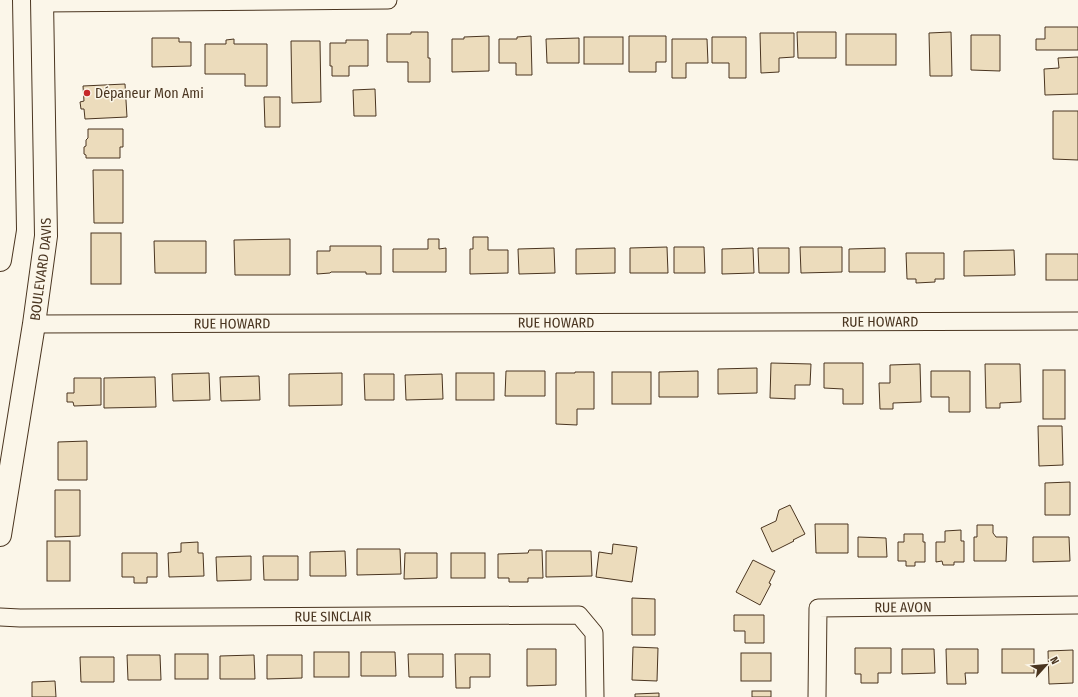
<svg xmlns="http://www.w3.org/2000/svg" width="1078" height="697" font-family="'Fira Sans Condensed',sans-serif">
  <rect width="100%" height="100%" fill="#fbf6e9"/>
  <g fill="#ecdcbc" stroke="#4a3520">
    <polygon points="1045,27 1078,27 1078,50 1036,50 1036,39 1045,39"/>
    <polygon points="411,32 428,32 428,58 430,58 430,82 408,82 408,62 387,62 387,34 411,34"/>
    <polygon points="797,32 836,32 836,58 798,58"/>
    <polygon points="951,32 952,76 930,76 929,33"/>
    <polygon points="760,33 794,33 794,57 779,58 779,72 761,73"/>
    <rect x="846" y="34" width="50" height="31"/>
    <polygon points="971,35 1000,35 1000,71 971,70"/>
    <polygon points="489,36 489,71 452,72 452,39 464,39 464,37"/>
    <polygon points="531,36 532,75 516,75 516,63 499,63 499,39 517,39 517,37"/>
    <polygon points="629,36 666,36 666,62 656,62 656,72 629,72"/>
    <rect x="584" y="37" width="39" height="27"/>
    <polygon points="712,37 746,37 746,78 729,78 729,63 712,63"/>
    <polygon points="152,38 179,38 179,42 191,42 191,66 152,67"/>
    <polygon points="579,38 579,63 547,63 546,39"/>
    <polygon points="234,39 234,44 267,44 267,86 245,86 245,74 205,74 205,44 226,44 226,40"/>
    <polygon points="672,39 707,39 708,63 686,63 686,78 672,78"/>
    <polygon points="346,40 368,40 368,66 349,66 349,76 332,76 332,66 330,66 330,43 346,43"/>
    <polygon points="291,41 320,41 321,102 292,103"/>
    <polygon points="1078,57 1078,94 1045,95 1044,69 1059,68 1058,58"/>
    <polygon points="125,84 127,117 85,119 84,109 81,109 80,102 84,101 83,86"/>
    <polygon points="375,89 376,116 354,116 353,90"/>
    <polygon points="264,97 280,97 280,127 265,127"/>
    <polygon points="1053,111 1078,111 1078,160 1053,159"/>
    <polygon points="88,129 123,129 123,147 120,147 120,158 86,158 86,155 84,154 84,147 86,146 86,140 88,138"/>
    <polygon points="93,170 123,170 123,223 94,223"/>
    <rect x="91" y="233" width="30" height="51"/>
    <polygon points="473,237 488,237 488,250 508,250 508,273 470,274 470,249 473,249"/>
    <polygon points="290,239 290,275 235,275 234,240"/>
    <polygon points="428,239 439,239 439,249 446,248 446,272 393,272 393,249 428,249"/>
    <polygon points="154,241 206,241 206,273 155,273"/>
    <polygon points="330,246 381,246 381,274 366,274 366,272 331,272 330,273 317,274 317,251 330,251"/>
    <polygon points="667,247 668,273 630,273 630,248"/>
    <polygon points="674,247 704,247 705,273 674,273"/>
    <polygon points="800,247 842,247 842,272 801,273"/>
    <polygon points="554,248 555,273 519,274 518,249"/>
    <polygon points="615,248 615,273 576,274 576,249"/>
    <polygon points="753,248 754,273 722,274 722,249"/>
    <polygon points="758,248 789,248 789,273 759,273"/>
    <polygon points="885,248 885,272 849,272 849,249"/>
    <polygon points="1014,250 1015,275 964,276 964,251"/>
    <polygon points="906,253 944,253 944,279 935,279 935,282 916,283 916,279 907,279"/>
    <rect x="1046" y="254" width="32" height="26"/>
    <polygon points="771,363 811,364 810,385 795,385 795,399 770,398"/>
    <polygon points="824,363 863,363 863,404 843,404 843,389 824,388"/>
    <polygon points="920,364 921,402 893,403 893,409 880,409 879,383 890,383 890,365"/>
    <polygon points="985,364 1020,364 1021,402 1000,403 1000,408 986,408"/>
    <polygon points="757,368 757,393 718,394 718,369"/>
    <rect x="1043" y="370" width="22" height="49"/>
    <polygon points="506,371 545,371 545,396 505,396"/>
    <polygon points="698,371 698,397 659,397 659,372"/>
    <polygon points="931,371 970,371 970,412 949,412 949,397 931,397"/>
    <polygon points="575,372 594,372 594,409 577,409 577,425 556,424 556,373 575,373"/>
    <rect x="612" y="372" width="39" height="32"/>
    <polygon points="209,373 210,400 173,401 172,374"/>
    <polygon points="342,373 342,405 289,406 289,374"/>
    <rect x="456" y="373" width="38" height="27"/>
    <polygon points="364,374 394,374 394,400 365,400"/>
    <polygon points="442,374 443,399 406,400 405,375"/>
    <polygon points="259,376 260,400 221,401 220,377"/>
    <polygon points="155,377 156,407 104,408 104,378"/>
    <polygon points="74,378 101,378 101,405 74,406 73,402 67,402 67,393 74,393"/>
    <polygon points="1038,426 1062,426 1063,465 1039,466"/>
    <polygon points="87,441 87,480 58,480 58,442"/>
    <polygon points="1070,482 1070,515 1045,515 1045,483"/>
    <polygon points="55,490 80,490 80,536 55,537"/>
    <polygon points="790,505 805,534 793,540 794,541 772,552 761,528 776,521 779,510"/>
    <polygon points="815,524 848,524 848,553 816,553"/>
    <polygon points="977,525 993,525 993,533 996,537 1007,537 1006,561 974,561 974,537 977,537"/>
    <polygon points="961,530 961,541 964,541 964,562 954,562 954,565 943,565 942,561 936,562 936,542 945,542 945,531"/>
    <polygon points="904,534 923,534 923,542 925,542 925,562 915,562 915,566 906,566 906,561 898,561 898,542 904,542"/>
    <polygon points="858,537 886,538 887,557 858,557"/>
    <polygon points="1033,537 1069,537 1070,561 1033,562"/>
    <rect x="47" y="541" width="23" height="40"/>
    <polygon points="198,542 198,553 203,553 204,576 169,577 168,553 181,552 181,543"/>
    <polygon points="613,544 637,547 632,582 596,577 599,552 612,554"/>
    <polygon points="357,549 400,549 401,574 357,575"/>
    <polygon points="529,550 542,550 543,578 528,578 528,582 509,582 509,578 498,578 498,554 528,553"/>
    <polygon points="345,551 346,576 310,576 310,552"/>
    <polygon points="546,551 591,551 592,576 546,577"/>
    <polygon points="122,553 157,553 157,577 147,577 147,583 134,583 134,577 122,577"/>
    <polygon points="405,553 437,553 437,578 404,579"/>
    <rect x="451" y="553" width="34" height="25"/>
    <polygon points="251,556 251,580 217,581 216,557"/>
    <polygon points="263,556 298,556 298,580 264,580"/>
    <polygon points="753,560 775,571 769,583 771,584 760,605 736,592"/>
    <polygon points="632,598 655,599 655,635 632,635"/>
    <polygon points="734,615 764,615 764,643 745,643 745,631 734,631"/>
    <polygon points="633,647 658,648 657,681 632,680"/>
    <polygon points="855,648 891,648 891,673 878,673 878,683 861,683 861,674 855,674"/>
    <polygon points="527,649 556,649 556,685 527,686"/>
    <polygon points="902,649 934,649 935,673 902,674"/>
    <polygon points="946,649 978,649 978,673 965,673 966,684 947,684"/>
    <rect x="1002" y="649" width="32" height="24"/>
    <polygon points="1073,650 1073,683 1049,684 1048,651"/>
    <rect x="314" y="652" width="35" height="25"/>
    <polygon points="361,652 395,652 396,676 361,676"/>
    <rect x="741" y="653" width="30" height="28"/>
    <rect x="175" y="654" width="33" height="25"/>
    <polygon points="408,654 443,654 443,677 409,677"/>
    <polygon points="455,654 490,654 490,677 470,677 470,688 456,688"/>
    <polygon points="127,655 160,655 161,680 128,680"/>
    <polygon points="254,655 255,679 220,679 220,656"/>
    <polygon points="267,655 302,655 302,678 267,679"/>
    <polygon points="80,657 114,657 114,682 81,682"/>
    <polygon points="55,681 56,697 32,697 32,682"/>
    <rect x="752" y="691" width="19" height="6"/>
    <polygon points="659,693 659,697 635,697 635,694"/>
  </g>
  <g fill="none" stroke-linecap="round" stroke-linejoin="round">
    <g stroke="#4a3520" stroke-width="19">
      <g id="street">
        <polyline points="42,3 388,0"/>
        <path id="s1" d="M34,324L1078,321"/>
        <path id="s2" d="M0,617L20,618L579,615L594,633L595,697"/>
        <path id="s3" d="M817,697L818,608L1078,605"/>
      </g>
    </g>
    <g stroke="#4a3520" stroke-width="24">
      <g id="secondary">
        <polyline points="0,260 5,229 1,0"/>
        <path id="s4" d="M0,535L34,324L46,236L42,0"/>
      </g>
    </g>
    <use href="#street" stroke="#fbf6e9" stroke-width="17"/>
    <use href="#secondary" stroke="#fbf6e9" stroke-width="22"/>
  </g>
  <circle fill="#c62828" stroke="#fbf6e9" stroke-width="1.5" cx="87" cy="93" r="4"/>
  <g text-anchor="middle" stroke-width="3" stroke-linejoin="round" paint-order="stroke">
    <g font-size="14" fill="#4a3520" stroke="#fbf6e9" text-anchor="start">
      <text x="95" y="98">Dépaneur Mon Ami</text>
    </g>
    <g font-size="14" fill="#4a3520" stroke="#fbf6e9">
      <text dy="5" stroke="none"><textPath href="#s4" startOffset="269">BOULEVARD DAVIS</textPath></text>
      <text dy="5" stroke="none"><textPath href="#s1" startOffset="846">RUE HOWARD</textPath></text>
      <text dy="5" stroke="none"><textPath href="#s1" startOffset="522">RUE HOWARD</textPath></text>
      <text dy="5" stroke="none"><textPath href="#s1" startOffset="198">RUE HOWARD</textPath></text>
      <text dy="5" stroke="none"><textPath href="#s3" startOffset="174">RUE AVON</textPath></text>
      <text dy="5" stroke="none"><textPath href="#s2" startOffset="333">RUE SINCLAIR</textPath></text>
    </g>
  </g>
  <g transform="translate(1046 665) rotate(63)" stroke="#fbf6e9" stroke-width="3" paint-order="stroke">
  <path d="M0-3L7 15L0 10L-7 15Z" fill="#4a3520"/>
  <text y="-6" font-size="11" font-weight="bold" text-anchor="middle" fill="#4a3520">N</text>
  </g>
</svg>
